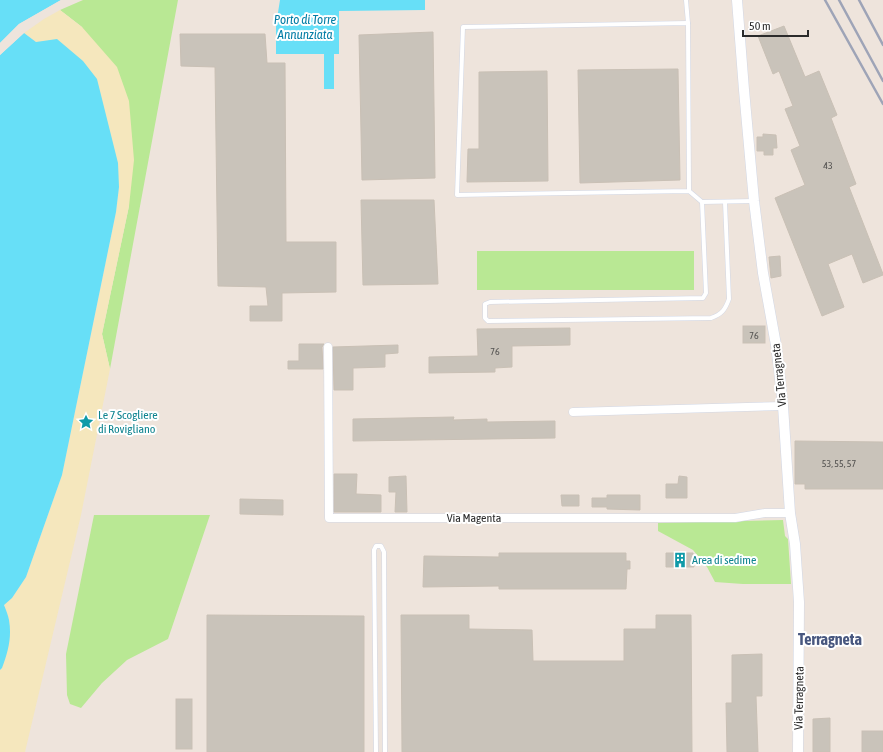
<svg xmlns="http://www.w3.org/2000/svg" width="883" height="752" font-family="'Asap Condensed',sans-serif">
  <rect width="100%" height="100%" fill="#eee4dc"/>
  <g fill="#b9e894">
    <polygon points="83,0 178,0 110,369 102,334 129,206 82,27 60,10"/>
    <rect x="477" y="251" width="217" height="39"/>
    <polygon points="94,515 210,515 168,639 127,660 102,683 81,708 70,704 67,695 66,654"/>
    <polygon points="783,520 785,536 788,539 791,584 743,584 715,582 707,567 693,550 658,531 658,523"/>
  </g>
  <polygon fill="#f5e7bd" points="60,10 82,27 117,67 129,101 134,160 129,206 102,334 110,369 81,515 25,752 0,752 0,670 2,668 9,620 4,604 12,598 26,577 62,475 116,212 119,187 36,42 24,33 44,19"/>
  <g fill="#67dff7">
    <polygon points="0,0 61,0 19,24 0,43"/>
    <polygon points="280,0 425,0 425,10 339,11 339,54 334,54 334,89 324,89 324,54 276,54 276,25"/>
    <path d="M24,33L36,42L57,39L83,61L97,79L118,163L119,187L116,212L62,475L26,577L12,598L4,605C6,610 8,615 9,620C12,637 8,652 2,668L0,670V55Z"/>
  </g>
  <g fill="#eee4dc">
    <polygon points="61,0 63,0 62,2 21,26 0,45 0,43 19,24"/>
    <polygon points="22,31 25,32 0,55 0,52"/>
  </g>
  <g fill="#c9c3ba" stroke="#c9c0b5">
    <polygon points="784,26 805,77 819,71 837,115 831,118 856,184 849,187 883,274 883,275 863,283 852,254 828,264 844,307 822,316 775,198 805,185 791,150 800,146 785,109 793,106 779,71 773,74 758,36"/>
    <polygon points="433,32 435,178 362,180 359,35"/>
    <polygon points="180,34 265,34 267,63 285,63 286,242 336,242 336,292 282,293 282,321 250,321 250,306 268,306 266,287 218,286 215,67 181,66"/>
    <polygon points="678,69 680,180 580,183 578,70"/>
    <polygon points="547,71 548,181 467,182 468,149 479,149 479,72"/>
    <polygon points="763,134 776,135 777,148 773,148 773,155 764,155 764,151 757,151 757,137 763,137"/>
    <polygon points="361,200 434,200 438,284 363,285"/>
    <polygon points="780,256 781,276 771,278 769,257"/>
    <rect x="743" y="326" width="22" height="17"/>
    <polygon points="570,328 570,345 512,346 512,367 495,368 495,372 429,373 429,357 478,356 477,329"/>
    <polygon points="299,344 324,344 322,347 323,369 288,369 288,361 299,361"/>
    <polygon points="398,345 398,353 385,354 385,367 353,368 353,390 334,390 333,347"/>
    <polygon points="454,417 453,420 487,419 487,422 555,421 555,438 353,441 353,419"/>
    <polygon points="795,441 883,442 883,489 805,489 805,484 795,484"/>
    <polygon points="334,474 357,474 356,494 381,495 381,512 334,512"/>
    <polygon points="406,476 407,512 395,512 396,492 389,492 389,477"/>
    <polygon points="679,476 687,477 687,498 666,498 666,484 678,484"/>
    <polygon points="561,495 579,495 579,506 562,506"/>
    <polygon points="607,495 640,495 640,510 607,509 607,507 592,507 592,498 607,498"/>
    <polygon points="240,499 283,500 283,515 240,514"/>
    <polygon points="499,553 626,553 626,561 630,561 630,569 627,569 626,589 499,589 499,586 423,587 424,556 499,557"/>
    <polygon points="666,553 693,553 694,567 666,567"/>
    <polygon points="207,615 364,616 364,752 207,752"/>
    <polygon points="401,615 469,615 469,629 532,630 533,661 624,661 624,629 656,629 656,615 691,615 692,752 402,752"/>
    <polygon points="762,654 762,696 756,696 758,752 727,752 726,703 732,703 732,655"/>
    <rect x="176" y="699" width="16" height="50"/>
    <polygon points="830,718 830,752 813,752 813,719"/>
    <rect x="862" y="731" width="21" height="21"/>
  </g>
  <g fill="none" stroke-linecap="round" stroke-linejoin="round">
    <g stroke="#d1d7e5" stroke-width="5">
      <g id="service">
        <polyline points="686,0 688,23"/>
        <polyline points="689,191 688,23 463,27 457,195 689,191 702,202 754,201"/>
        <path d="M702,202L706,293L703,298L490,302L485,304V318L488,321L711,318C722,314 725,310 729,299L725,202"/>
        <polyline points="376,752 374,550 376,546 381,546 384,552 385,752"/>
      </g>
    </g>
    <g stroke="#d1d7e5" stroke-width="9">
      <g id="minor">
        <polyline points="328,347 329,518 735,518 765,513 790,513"/>
        <polyline points="573,412 783,406"/>
      </g>
    </g>
    <g stroke="#d1d7e5" stroke-width="11">
      <polyline id="tertiary" points="737,0 744,90 754,201 763,273 776,345 779,369 783,406 790,513 795,544 799,602 798,752"/>
    </g>
    <use href="#service" stroke="#fff" stroke-width="4"/>
    <use href="#minor" stroke="#fff" stroke-width="8"/>
    <use href="#tertiary" stroke="#fff" stroke-width="10"/>
    <g stroke="#9ea4b7" stroke-width="2.5">
      <polyline points="825,0 883,104"/>
      <polyline points="839,0 883,81"/>
      <polyline points="859,0 883,45"/>
    </g>
  </g>
  <defs>
    <g id="sight-bare" transform="scale(1.2)"><path d="M0-6L1.8-2.2L6-1.7L2.9 1.2L3.7 5.4L0 3.3L-3.7 5.4L-2.9 1.2L-6-1.7L-1.8-2.2Z" fill="#0f9aa8" stroke="#fff" stroke-width="2.5" paint-order="stroke"/></g>
    <g id="building-bare" transform="scale(1.2)"><path d="M-4-6H4V6H1V3H-1V6H-4ZM-2.5-4.3h1.7v1.8h-1.7ZM.8-4.3h1.7v1.8H.8ZM-2.5-1h1.7V.8h-1.7ZM.8-1h1.7V.8H.8Z" fill="#0f9aa8" stroke="#fff" stroke-width="2.5" paint-order="stroke"/></g>
  </defs>
  <g fill-rule="evenodd">
    <use href="#sight-bare" x="86" y="422"/>
    <use href="#building-bare" x="680" y="560"/>
  </g>
  <g text-anchor="middle" stroke-width="4" stroke-linejoin="round" paint-order="stroke">
    <g font-size="10" fill="#52514f">
      <text x="828" y="169">43</text>
      <text x="754" y="339">76</text>
      <text x="495" y="355">76</text>
      <text x="839" y="467">53, 55, 57</text>
    </g>
    <g font-size="12" fill="#2b2b2b" stroke="#fff">
      <text transform="translate(779 375) rotate(-96)" y="4">Via Terragneta</text>
      <text x="474" y="522">Via Magenta</text>
      <text transform="translate(799 698) rotate(-89)" y="4">Via Terragneta</text>
    </g>
    <g font-size="12" fill="#0d838f" stroke="#fff" text-anchor="start">
      <text x="98" y="419">Le 7 Scogliere<tspan x="98" dy="14">di Rovigliano</tspan></text>
      <text x="692" y="564">Area di sedime</text>
    </g>
    <g font-size="13" font-style="italic" fill="#047ea6" stroke="#fff">
      <text x="305" y="24">Porto di Torre<tspan x="305" dy="15">Annunziata</tspan></text>
    </g>
    <g font-size="16" font-weight="bold" fill="#48577f" stroke="#fff">
      <text x="830" y="645">Terragneta</text>
    </g>
  </g>
  <path d="M743 30v6h65v-6" fill="none" stroke="#2b2b2b" stroke-width="2"/>
  <text x="749" y="30" font-size="12" fill="#2b2b2b" stroke="#ffffff" stroke-width="3" paint-order="stroke">50 m</text>
</svg>
